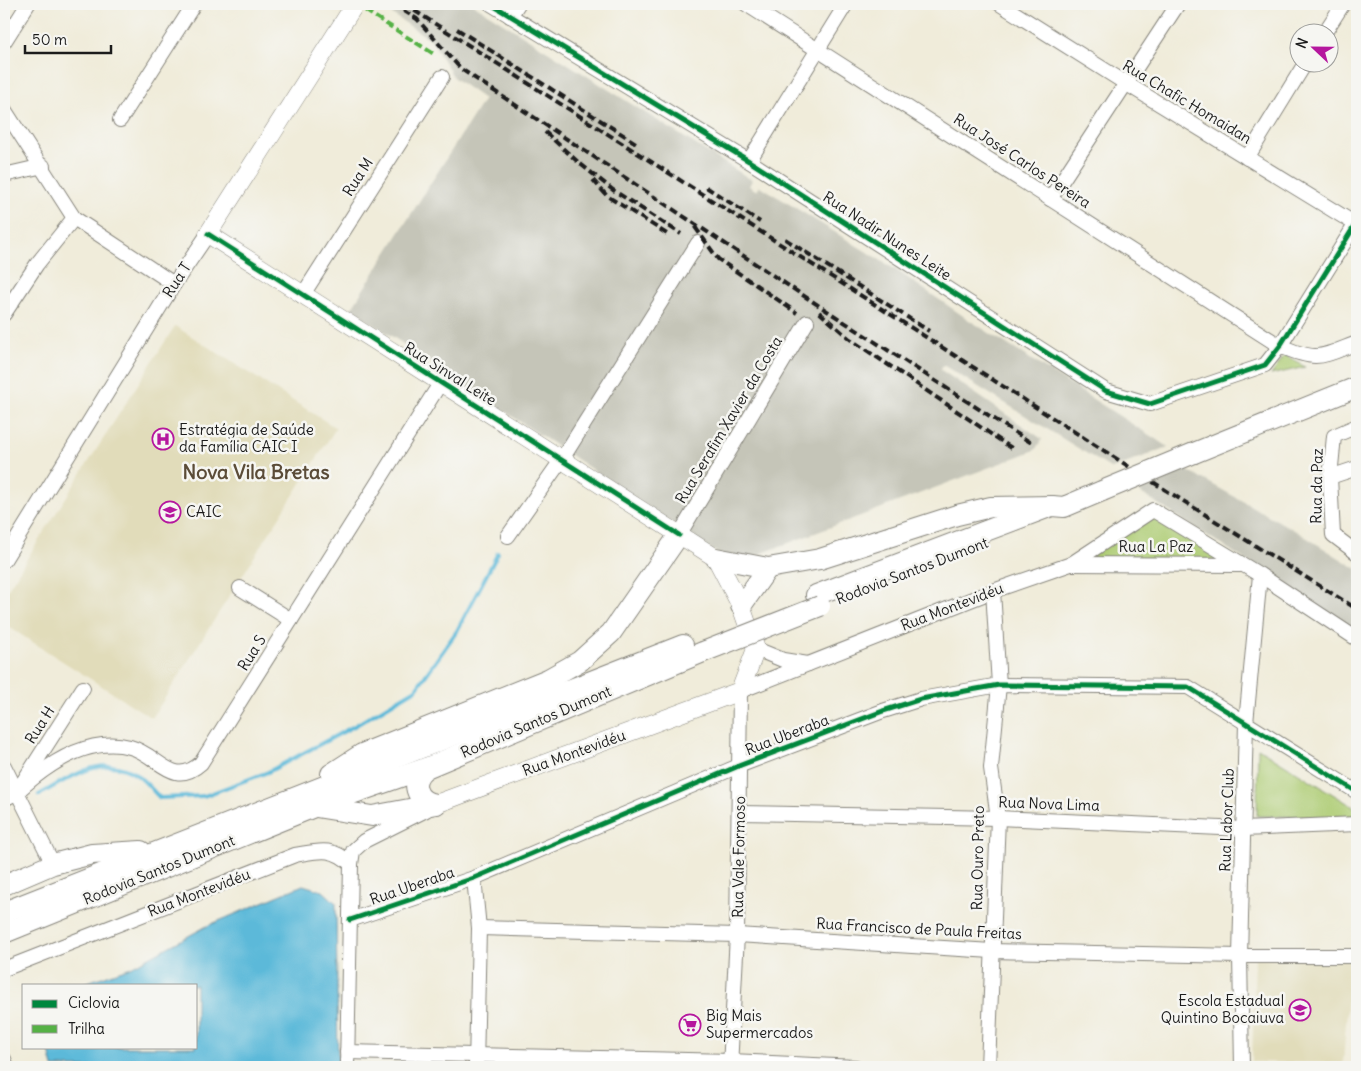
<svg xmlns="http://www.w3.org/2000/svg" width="1361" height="1071" font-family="Delius,sans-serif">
  <rect width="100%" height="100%" fill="#f6f6f2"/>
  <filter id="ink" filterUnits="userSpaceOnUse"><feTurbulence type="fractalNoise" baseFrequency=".02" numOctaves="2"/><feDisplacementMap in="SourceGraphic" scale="10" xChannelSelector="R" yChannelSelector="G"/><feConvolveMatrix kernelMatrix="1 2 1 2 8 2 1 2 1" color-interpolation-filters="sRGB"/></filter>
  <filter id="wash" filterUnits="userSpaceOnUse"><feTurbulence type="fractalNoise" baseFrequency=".0096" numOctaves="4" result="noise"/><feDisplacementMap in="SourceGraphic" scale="20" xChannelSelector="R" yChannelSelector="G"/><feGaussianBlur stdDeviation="1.12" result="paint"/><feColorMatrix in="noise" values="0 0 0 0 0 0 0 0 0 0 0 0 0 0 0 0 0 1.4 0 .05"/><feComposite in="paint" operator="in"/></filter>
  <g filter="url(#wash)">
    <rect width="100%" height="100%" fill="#f0ecda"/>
    <g fill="#e1dcba">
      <polygon points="175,326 336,428 152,718 4,624 4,595"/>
      <polygon points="1351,956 1343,1063 1252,1062 1255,957"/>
    </g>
    <g fill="#c5c5b8">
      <polygon points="377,4 473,4 747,177 752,180 749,186 757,191 760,186 893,268 969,320 1168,447 1112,469 943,365 941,370 1042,439 1035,450 749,558 719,554 351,309 484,99 454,78 431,40"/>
      <polygon points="1183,468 1296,531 1357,569 1357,631 1133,488"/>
    </g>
    <g fill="#adcc73" stroke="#647448">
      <polygon points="1285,355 1305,367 1271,375"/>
      <polygon points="1151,515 1225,560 1084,560"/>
      <polygon points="1258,748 1357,809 1357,817 1257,816"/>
    </g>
    <polygon fill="#5bb9d9" stroke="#3c6a7a" points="303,885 323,891 336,903 338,1067 53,1067 48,1047 196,1047 196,985 79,985 131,967 207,926"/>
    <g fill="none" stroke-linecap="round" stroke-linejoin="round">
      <path stroke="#5bb9d9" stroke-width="4" d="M39,795C69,778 105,751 138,776C146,782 153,791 160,798L204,796L268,772L356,725L416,689L457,631L498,553"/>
    </g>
  </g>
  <g filter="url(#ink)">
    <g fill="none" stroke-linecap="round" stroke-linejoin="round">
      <g stroke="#86847b" stroke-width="16">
        <g id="minor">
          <polyline points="491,4 749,161 1106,391 1150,404 1265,365 1280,346 1357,222"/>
          <path d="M746,4L1280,346C1318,362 1320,357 1357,343"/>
          <polyline points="1000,4 1127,84 1357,225"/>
          <polyline points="510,16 518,4"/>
          <polyline points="1325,32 1343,4"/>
          <polyline points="4,42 28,4"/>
          <polyline points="4,109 74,218 174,284"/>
          <polyline points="120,120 194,4"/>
          <polyline points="1247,158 1306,62"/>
          <polyline points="749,161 846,4"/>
          <polyline points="4,175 43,166"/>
          <polyline points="1050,199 1178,4"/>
          <polyline points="302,296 442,77"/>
          <polyline points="4,314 37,264 74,218"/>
          <polyline points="1357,426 1334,436 1330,477 1333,535 1357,553"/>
          <polyline points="1330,477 1357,468"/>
          <polyline points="679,535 807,322"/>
          <polyline points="508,536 562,459 698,243"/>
          <polyline points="4,560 174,284 208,234"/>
          <polyline points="1071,564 1240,565"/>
          <polyline points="240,588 291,620"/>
          <polyline points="756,649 783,660 808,664"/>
          <polyline points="4,766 53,864"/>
          <path d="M16,793C45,766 88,736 130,747C158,754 172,789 201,763L441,382"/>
          <polyline points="4,799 16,793 83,688"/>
          <polyline points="739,813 998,818 1243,829 1357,824"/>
          <polyline points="474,878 479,928 476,1067"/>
          <polyline points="350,920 474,878 741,765 883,711 921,699 999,685 1188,687 1357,792"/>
          <polyline points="479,928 737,935 992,951 1240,956 1357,956"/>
          <path d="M4,969L295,855C319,851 332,846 351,864"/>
          <polyline points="347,1052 731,1061 856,1067"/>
          <polyline points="4,1059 7,1067"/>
          <polyline points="347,1067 351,864 353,851 364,841 426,810"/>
          <polyline points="730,1067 737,935 740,691 993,591 1071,564 1153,510 1260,575 1357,639"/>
          <polyline points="988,1067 998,818 991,768 999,685 993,591"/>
          <polyline points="1242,1067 1240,956 1246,723 1260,575"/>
        </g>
      </g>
      <g stroke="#86847b" stroke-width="19">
        <polyline id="major" points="355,4 208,234 716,558 741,606 756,649 740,691 436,804"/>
      </g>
      <g stroke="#86847b" stroke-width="22">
        <g id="highway">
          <polyline points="1194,453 1357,387"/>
          <polyline points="716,558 768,568 820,559 957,515 991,507 1052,506"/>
          <polyline points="816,595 1052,506 1064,507 1102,491"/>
          <polyline points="741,606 768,568"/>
          <path d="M426,768C409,780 415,802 436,804"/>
          <polyline points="331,774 362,754 548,679 580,661 611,633 679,535"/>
          <polyline points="316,807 372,816 436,804"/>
          <polyline points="4,885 53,864 92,854 141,851"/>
          <polyline points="4,912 683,645"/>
          <polyline points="4,933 314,807 426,768 703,652"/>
        </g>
      </g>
      <use href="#minor" stroke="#fff" stroke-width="14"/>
      <use href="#major" stroke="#fff" stroke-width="18"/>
      <use href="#highway" stroke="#fff" stroke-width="20"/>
      <g stroke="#1c1c1c" stroke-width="4" stroke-dasharray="8 4" stroke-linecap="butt">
        <polyline points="393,4 417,19 461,69 801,294 1033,444"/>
        <polyline points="404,4 1164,489 1357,609"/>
        <polyline points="457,29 636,143"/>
        <polyline points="545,132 578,162 613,190 681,234"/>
        <polyline points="593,180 607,196 667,234"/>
        <polyline points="706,187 760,222"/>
        <polyline points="695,227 718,259 797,313"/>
        <polyline points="785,239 929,331"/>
        <polyline points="819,312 850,339 1013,449"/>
      </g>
      <g stroke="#86847b" stroke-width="22" stroke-linecap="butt">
        <g id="highway-bridge">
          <polyline points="1102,491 1194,453"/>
          <polyline points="703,652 820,606"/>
        </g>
      </g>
      <use href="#highway-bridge" stroke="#fff" stroke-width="20"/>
      <polyline stroke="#55b145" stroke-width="4" stroke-dasharray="8 4" stroke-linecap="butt" points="355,4 434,54"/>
      <g stroke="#f6f6f2" stroke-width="8">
        <g id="cycleway">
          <polyline points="491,4 749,161 1106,391 1150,404 1265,365 1280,346 1357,222"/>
          <polyline points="208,234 679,535"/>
          <polyline points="350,920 474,878 741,765 883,711 921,699 999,685 1188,687 1357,792"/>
        </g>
      </g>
      <use href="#cycleway" stroke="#00873e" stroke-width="5"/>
    </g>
  </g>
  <defs>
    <g id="hospital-ring" transform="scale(1.125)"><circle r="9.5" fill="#f6f6f2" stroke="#b5179e" stroke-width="1.5"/><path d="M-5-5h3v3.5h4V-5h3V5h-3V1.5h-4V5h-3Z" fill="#b5179e"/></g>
    <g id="school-ring" transform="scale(1.125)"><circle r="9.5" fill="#f6f6f2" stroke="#b5179e" stroke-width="1.5"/><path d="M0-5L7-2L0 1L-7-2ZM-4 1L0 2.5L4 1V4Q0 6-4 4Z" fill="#b5179e"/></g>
    <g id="supermarket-ring" transform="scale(1.125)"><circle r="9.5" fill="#f6f6f2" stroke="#b5179e" stroke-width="1.5"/><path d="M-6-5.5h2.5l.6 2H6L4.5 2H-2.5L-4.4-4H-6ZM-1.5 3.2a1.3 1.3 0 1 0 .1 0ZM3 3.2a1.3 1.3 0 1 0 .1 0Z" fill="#b5179e"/></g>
  </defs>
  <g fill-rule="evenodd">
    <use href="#hospital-ring" x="163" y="439"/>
    <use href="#school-ring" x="170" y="512"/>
    <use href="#school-ring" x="1300" y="1010"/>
    <use href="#supermarket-ring" x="690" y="1025"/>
  </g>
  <g text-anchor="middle" stroke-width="5" stroke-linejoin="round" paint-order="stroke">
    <g font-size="15" fill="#1c1c1c" stroke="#f6f6f2">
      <text transform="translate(1187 102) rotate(31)" y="5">Rua Chafic Homaidan</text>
      <text transform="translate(1022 161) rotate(33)" y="5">Rua José Carlos Pereira</text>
      <text transform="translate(358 177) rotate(-57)" y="5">Rua M</text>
      <text transform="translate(887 236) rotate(33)" y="5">Rua Nadir Nunes Leite</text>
      <text transform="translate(177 280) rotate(-57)" y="5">Rua T</text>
      <text transform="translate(450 374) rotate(32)" y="5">Rua Sinval Leite</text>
      <text transform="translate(729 420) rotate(-59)" y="5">Rua Serafim Xavier da Costa</text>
      <text transform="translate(1317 486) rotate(-89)" y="5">Rua da Paz</text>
      <text x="1156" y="552">Rua La Paz</text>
      <text transform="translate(912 571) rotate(-21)" y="5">Rodovia Santos Dumont</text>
      <text transform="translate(952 607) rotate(-21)" y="5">Rua Montevidéu</text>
      <text transform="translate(252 653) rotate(-58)" y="5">Rua S</text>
      <text transform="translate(536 722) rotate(-23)" y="5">Rodovia Santos Dumont</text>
      <text transform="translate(40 725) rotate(-58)" y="5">Rua H</text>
      <text transform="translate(787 735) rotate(-21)" y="5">Rua Uberaba</text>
      <text transform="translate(574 753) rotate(-20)" y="5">Rua Montevidéu</text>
      <text transform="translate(1049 804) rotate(2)" y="5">Rua Nova Lima</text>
      <text transform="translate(1227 820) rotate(-88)" y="5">Rua Labor Club</text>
      <text transform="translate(739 857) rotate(-89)" y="5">Rua Vale Formoso</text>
      <text transform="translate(978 858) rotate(-89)" y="5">Rua Ouro Preto</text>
      <text transform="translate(159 870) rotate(-22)" y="5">Rodovia Santos Dumont</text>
      <text transform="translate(412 886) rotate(-19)" y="5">Rua Uberaba</text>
      <text transform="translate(199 893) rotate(-21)" y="5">Rua Montevidéu</text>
      <text transform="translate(919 929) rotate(3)" y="5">Rua Francisco de Paula Freitas</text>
    </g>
    <g font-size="15" fill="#1c1c1c" stroke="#f6f6f2" text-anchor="start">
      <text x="179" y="435">Estratégia de Saúde<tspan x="179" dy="17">da Família CAIC I</tspan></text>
      <text x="186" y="517">CAIC</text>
      <text x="1284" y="1006" text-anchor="end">Escola Estadual<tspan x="1284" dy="17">Quintino Bocaiuva</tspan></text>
      <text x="706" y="1021">Big Mais<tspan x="706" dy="17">Supermercados</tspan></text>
    </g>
    <g font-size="20" font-weight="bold" fill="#5b4c38" stroke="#f6f6f2">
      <text x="256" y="479">Nova Vila Bretas</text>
    </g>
  </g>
  <rect width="1361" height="1071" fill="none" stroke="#f6f6f2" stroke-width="20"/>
  <rect x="22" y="984" width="175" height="65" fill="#f6f6f2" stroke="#9f9f9c"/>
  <rect x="32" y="1000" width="25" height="8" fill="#00873e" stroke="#9f9f9c"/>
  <text x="68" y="1008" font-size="15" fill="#1c1c1c">Ciclovia</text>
  <rect x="32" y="1025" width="25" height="8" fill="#55b145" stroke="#9f9f9c"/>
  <text x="68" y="1034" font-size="15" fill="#1c1c1c">Trilha</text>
  <g transform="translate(1314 48) rotate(292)"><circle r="24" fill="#f6f6f2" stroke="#9f9f9c"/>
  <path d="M0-4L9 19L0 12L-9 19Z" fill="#b5179e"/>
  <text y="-8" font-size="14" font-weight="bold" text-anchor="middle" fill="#1c1c1c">N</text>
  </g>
  <path d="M25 45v8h86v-8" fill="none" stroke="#1c1c1c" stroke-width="2.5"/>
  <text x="32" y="45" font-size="15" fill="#1c1c1c" stroke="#f6f6f2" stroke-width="4" paint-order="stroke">50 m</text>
</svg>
